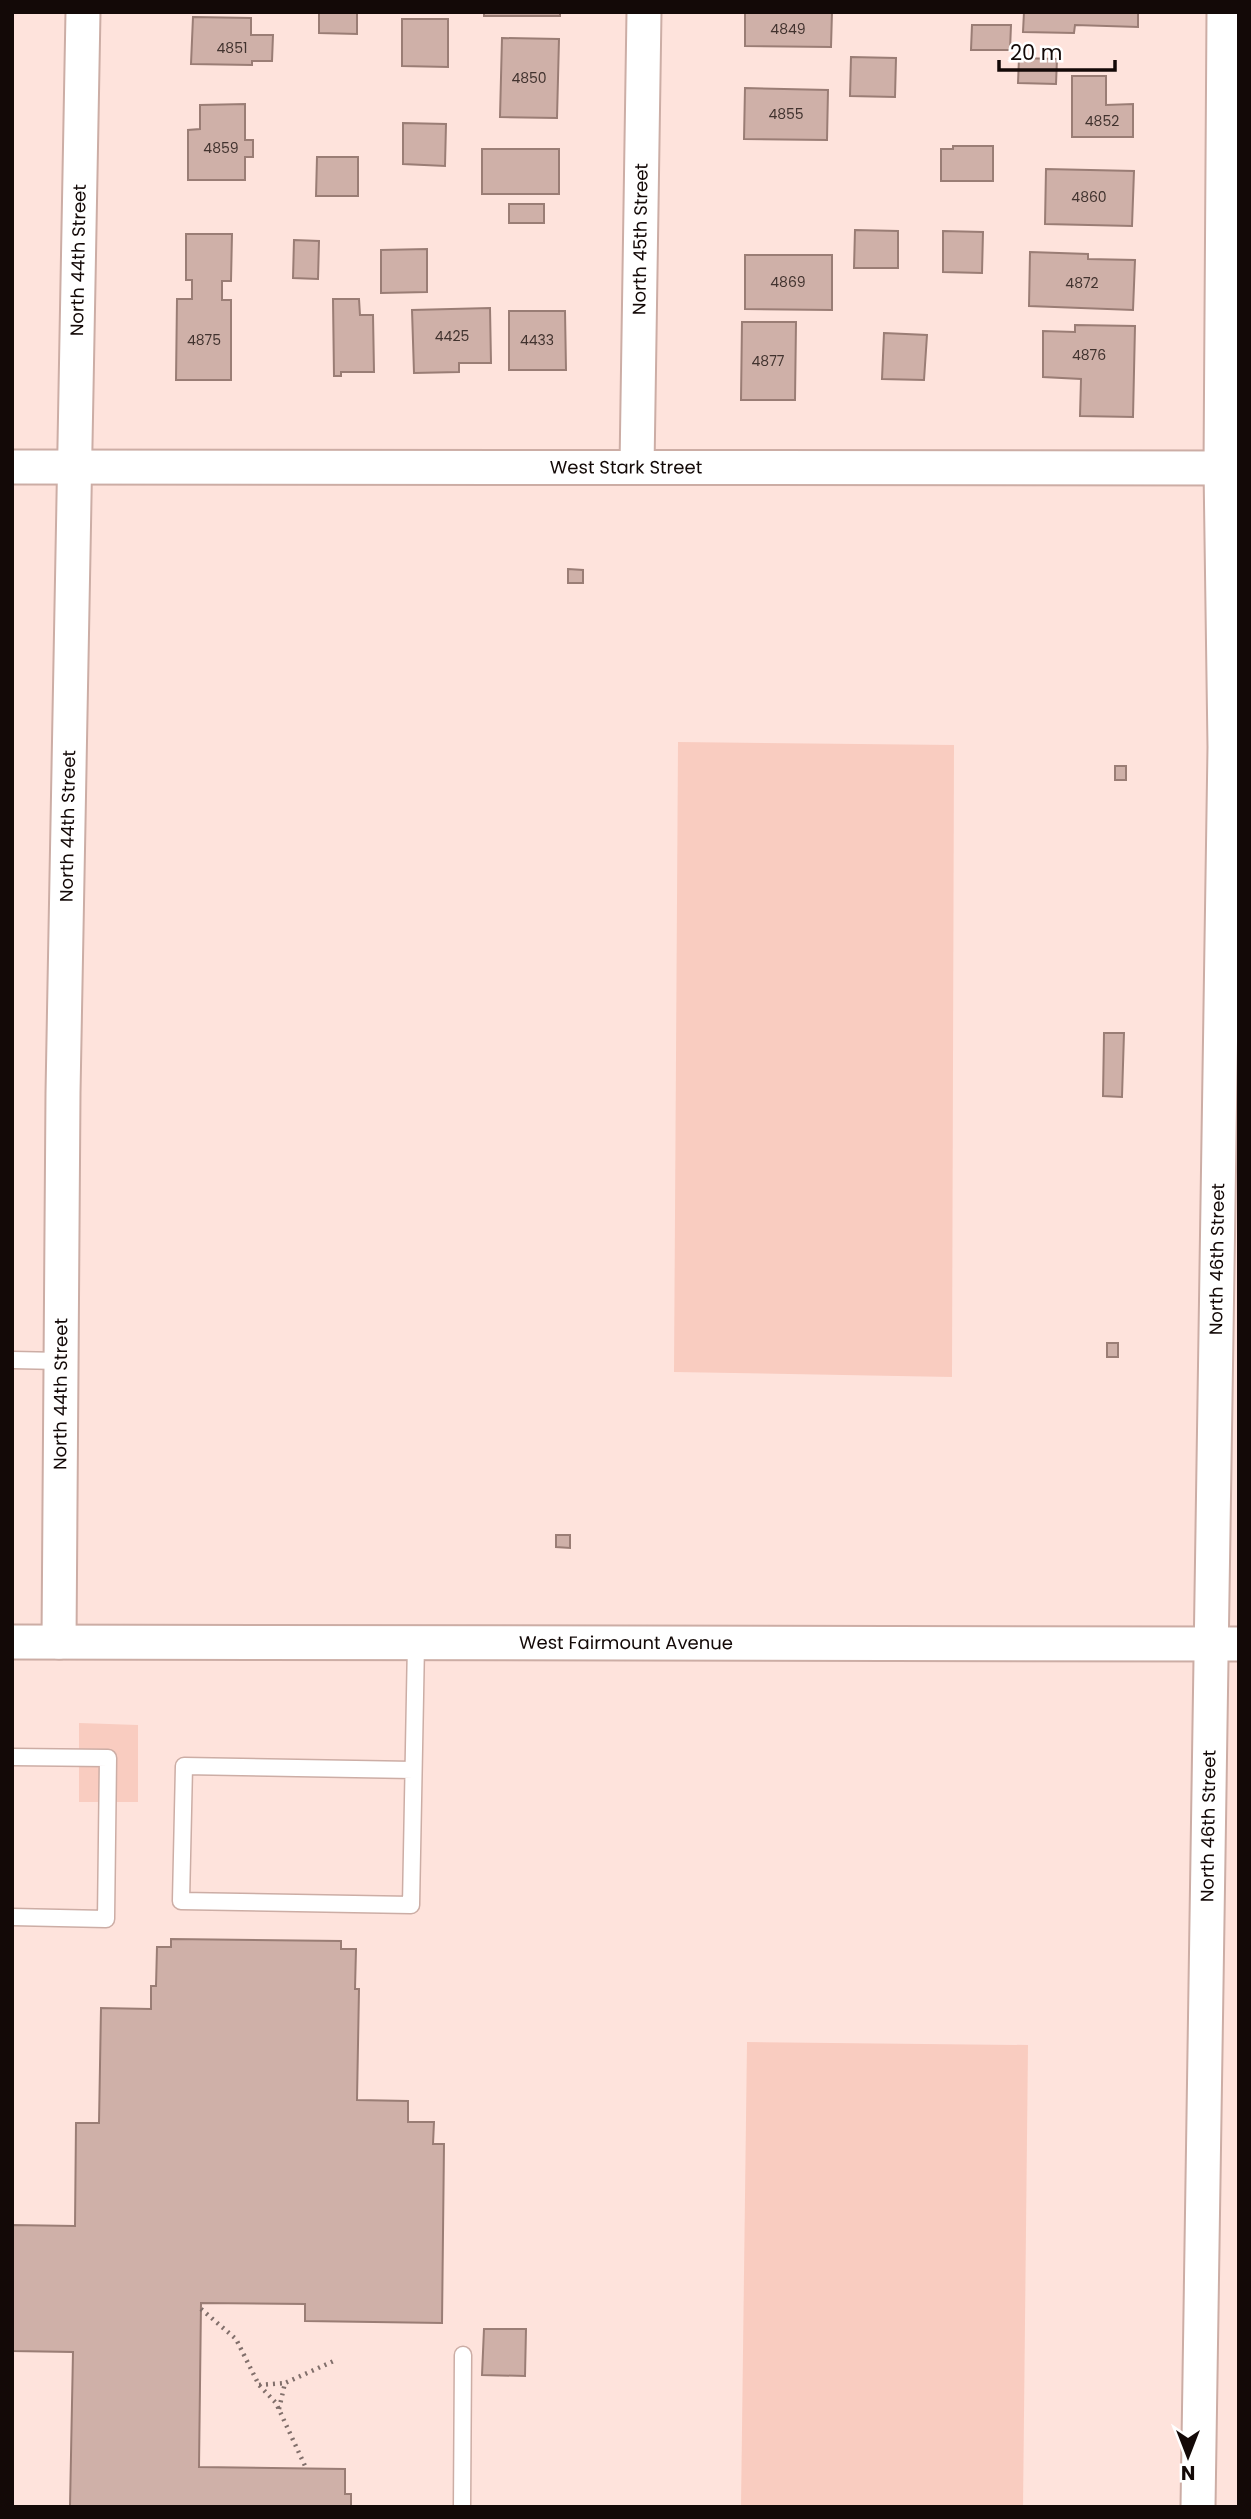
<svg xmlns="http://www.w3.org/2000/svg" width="1251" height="2519" font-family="Poppins,sans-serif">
  <rect width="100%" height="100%" fill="#fee3dc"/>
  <g fill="#f9ccc0">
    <polygon points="678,742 954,745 952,1377 674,1372"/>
    <polygon points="79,1723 138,1725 138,1802 79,1802"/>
    <polygon points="747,2042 1028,2045 1023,2507 741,2507"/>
  </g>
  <g fill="#cfb0a8" stroke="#9a7d75" stroke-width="2">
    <polygon points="319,12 357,12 357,34 319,33"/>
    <rect x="484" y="12" width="76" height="4"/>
    <polygon points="745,12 832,12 831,47 745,46"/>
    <polygon points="1024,12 1138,12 1138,27 1075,25 1074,33 1023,32"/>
    <polygon points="193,17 251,18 251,35 273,35 272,61 252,61 252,65 191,64"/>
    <polygon points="402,19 448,19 448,67 402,66"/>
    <polygon points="972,25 1011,25 1010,50 971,50"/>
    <polygon points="502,38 559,39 557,118 500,117"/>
    <polygon points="851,57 896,58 895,97 850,96"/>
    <polygon points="1019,58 1057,59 1056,84 1018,83"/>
    <polygon points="1072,76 1106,76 1106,105 1133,104 1133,137 1072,137"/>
    <polygon points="745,88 828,90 827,140 744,139"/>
    <polygon points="245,104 245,140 253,140 253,157 245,157 245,180 188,180 188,130 200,129 200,105"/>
    <polygon points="403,123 446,124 445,166 403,164"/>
    <polygon points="953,146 993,146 993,181 941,181 941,149 953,149"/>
    <rect x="482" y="149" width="77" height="45"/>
    <polygon points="317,157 358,157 358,196 316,196"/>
    <polygon points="1046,169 1134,171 1132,226 1045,224"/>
    <rect x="509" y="204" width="35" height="19"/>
    <polygon points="855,230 898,231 898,268 854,268"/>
    <polygon points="943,231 983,232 982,273 943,272"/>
    <polygon points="186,234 232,234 231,281 222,281 222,300 231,300 231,380 176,380 177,299 192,299 192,280 186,280"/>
    <polygon points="294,240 319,241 318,279 293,278"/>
    <polygon points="427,249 427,292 381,293 381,250"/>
    <polygon points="1030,252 1088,254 1088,259 1135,260 1133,310 1029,306"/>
    <polygon points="745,255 832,255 832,310 745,309"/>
    <polygon points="333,299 359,299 360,315 373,315 374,372 341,372 341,376 334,376"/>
    <polygon points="490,308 491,363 459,363 459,372 414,373 412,310"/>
    <polygon points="509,311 565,311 566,370 509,370"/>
    <polygon points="742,322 796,322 795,400 741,400"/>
    <polygon points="1075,325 1135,326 1133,417 1080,416 1081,379 1043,377 1043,331 1075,332"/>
    <polygon points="884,333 927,335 924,380 882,379"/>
    <polygon points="568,569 583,570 583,583 568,583"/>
    <rect x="1115" y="766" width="11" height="14"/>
    <polygon points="1104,1033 1124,1033 1122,1097 1103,1096"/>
    <rect x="1107" y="1343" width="11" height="14"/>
    <polygon points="556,1535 570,1535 570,1548 556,1547"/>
    <polygon points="171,1939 341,1941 341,1949 356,1949 355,1989 359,1989 357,2100 408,2101 408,2122 434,2122 433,2144 444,2144 442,2323 305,2321 305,2304 201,2303 199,2467 345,2469 345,2494 351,2494 351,2507 70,2507 73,2352 12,2351 12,2225 75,2226 76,2123 99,2123 101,2008 151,2009 151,1986 156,1986 157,1947 171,1947"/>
    <polygon points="484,2329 526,2329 525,2376 482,2375"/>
  </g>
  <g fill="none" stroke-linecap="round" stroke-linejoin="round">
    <g stroke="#ccada5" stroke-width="19">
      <g id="lane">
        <polyline points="12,1360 61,1361"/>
        <polyline points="12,1757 108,1758 106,1919 12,1917"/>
        <polyline points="413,1770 184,1766 181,1901 411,1905 416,1643"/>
        <polyline points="462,2507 463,2355"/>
      </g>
    </g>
    <g stroke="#ccada5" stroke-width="37">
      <g id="street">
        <path id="s1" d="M12,467L1239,468"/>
        <path id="s2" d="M637,467L644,12"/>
        <path id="s3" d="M12,1642L1239,1644"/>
        <path id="s4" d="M59,1642L63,1093L83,12"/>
        <path id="s5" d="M1198,2507L1225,747L1221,468L1224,12"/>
      </g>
    </g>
    <g stroke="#816f6b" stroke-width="4.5" stroke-dasharray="2 5" stroke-linecap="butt">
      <polyline points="201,2309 236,2339 259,2385 276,2403 306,2468"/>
      <polyline points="259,2385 285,2383"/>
      <polyline points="279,2409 285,2383 336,2360"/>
    </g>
    <use href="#lane" stroke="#fff" stroke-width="16"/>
    <use href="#street" stroke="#fff" stroke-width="33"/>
  </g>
  <g text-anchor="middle" stroke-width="7" stroke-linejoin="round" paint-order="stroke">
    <g font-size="14" fill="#42332f">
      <text x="788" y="34">4849</text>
      <text x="232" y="53">4851</text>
      <text x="529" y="83">4850</text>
      <text x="786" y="119">4855</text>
      <text x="1102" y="126">4852</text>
      <text x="221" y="153">4859</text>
      <text x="1089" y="202">4860</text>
      <text x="788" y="287">4869</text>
      <text x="1082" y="288">4872</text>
      <text x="452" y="341">4425</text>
      <text x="204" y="345">4875</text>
      <text x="537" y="345">4433</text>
      <text x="1089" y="360">4876</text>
      <text x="768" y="366">4877</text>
    </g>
    <g font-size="18" fill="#130907" stroke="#fff">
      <text dy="6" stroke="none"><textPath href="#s2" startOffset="228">North 45th Street</textPath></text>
      <text dy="6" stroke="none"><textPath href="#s4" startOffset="1382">North 44th Street</textPath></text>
      <text dy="6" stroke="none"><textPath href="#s1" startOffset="614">West Stark Street</textPath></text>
      <text dy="6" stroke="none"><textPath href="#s4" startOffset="816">North 44th Street</textPath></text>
      <text dy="6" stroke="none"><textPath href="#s5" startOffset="1248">North 46th Street</textPath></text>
      <text dy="6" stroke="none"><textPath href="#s4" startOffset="248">North 44th Street</textPath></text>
      <text dy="6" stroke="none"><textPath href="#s3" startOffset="614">West Fairmount Avenue</textPath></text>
      <text dy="6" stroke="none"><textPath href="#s5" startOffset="681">North 46th Street</textPath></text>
    </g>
  </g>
  <rect width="1251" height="2519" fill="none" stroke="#130907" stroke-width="28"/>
  <g transform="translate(1188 2456) rotate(180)" stroke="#ffffff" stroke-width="5" paint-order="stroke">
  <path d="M0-5L12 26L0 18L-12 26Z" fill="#130907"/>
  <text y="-10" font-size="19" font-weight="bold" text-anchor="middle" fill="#130907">N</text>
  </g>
  <path d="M999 60v10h116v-10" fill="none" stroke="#130907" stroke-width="3.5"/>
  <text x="1010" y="60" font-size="21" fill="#130907" stroke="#ffffff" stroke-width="5" paint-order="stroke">20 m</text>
</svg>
